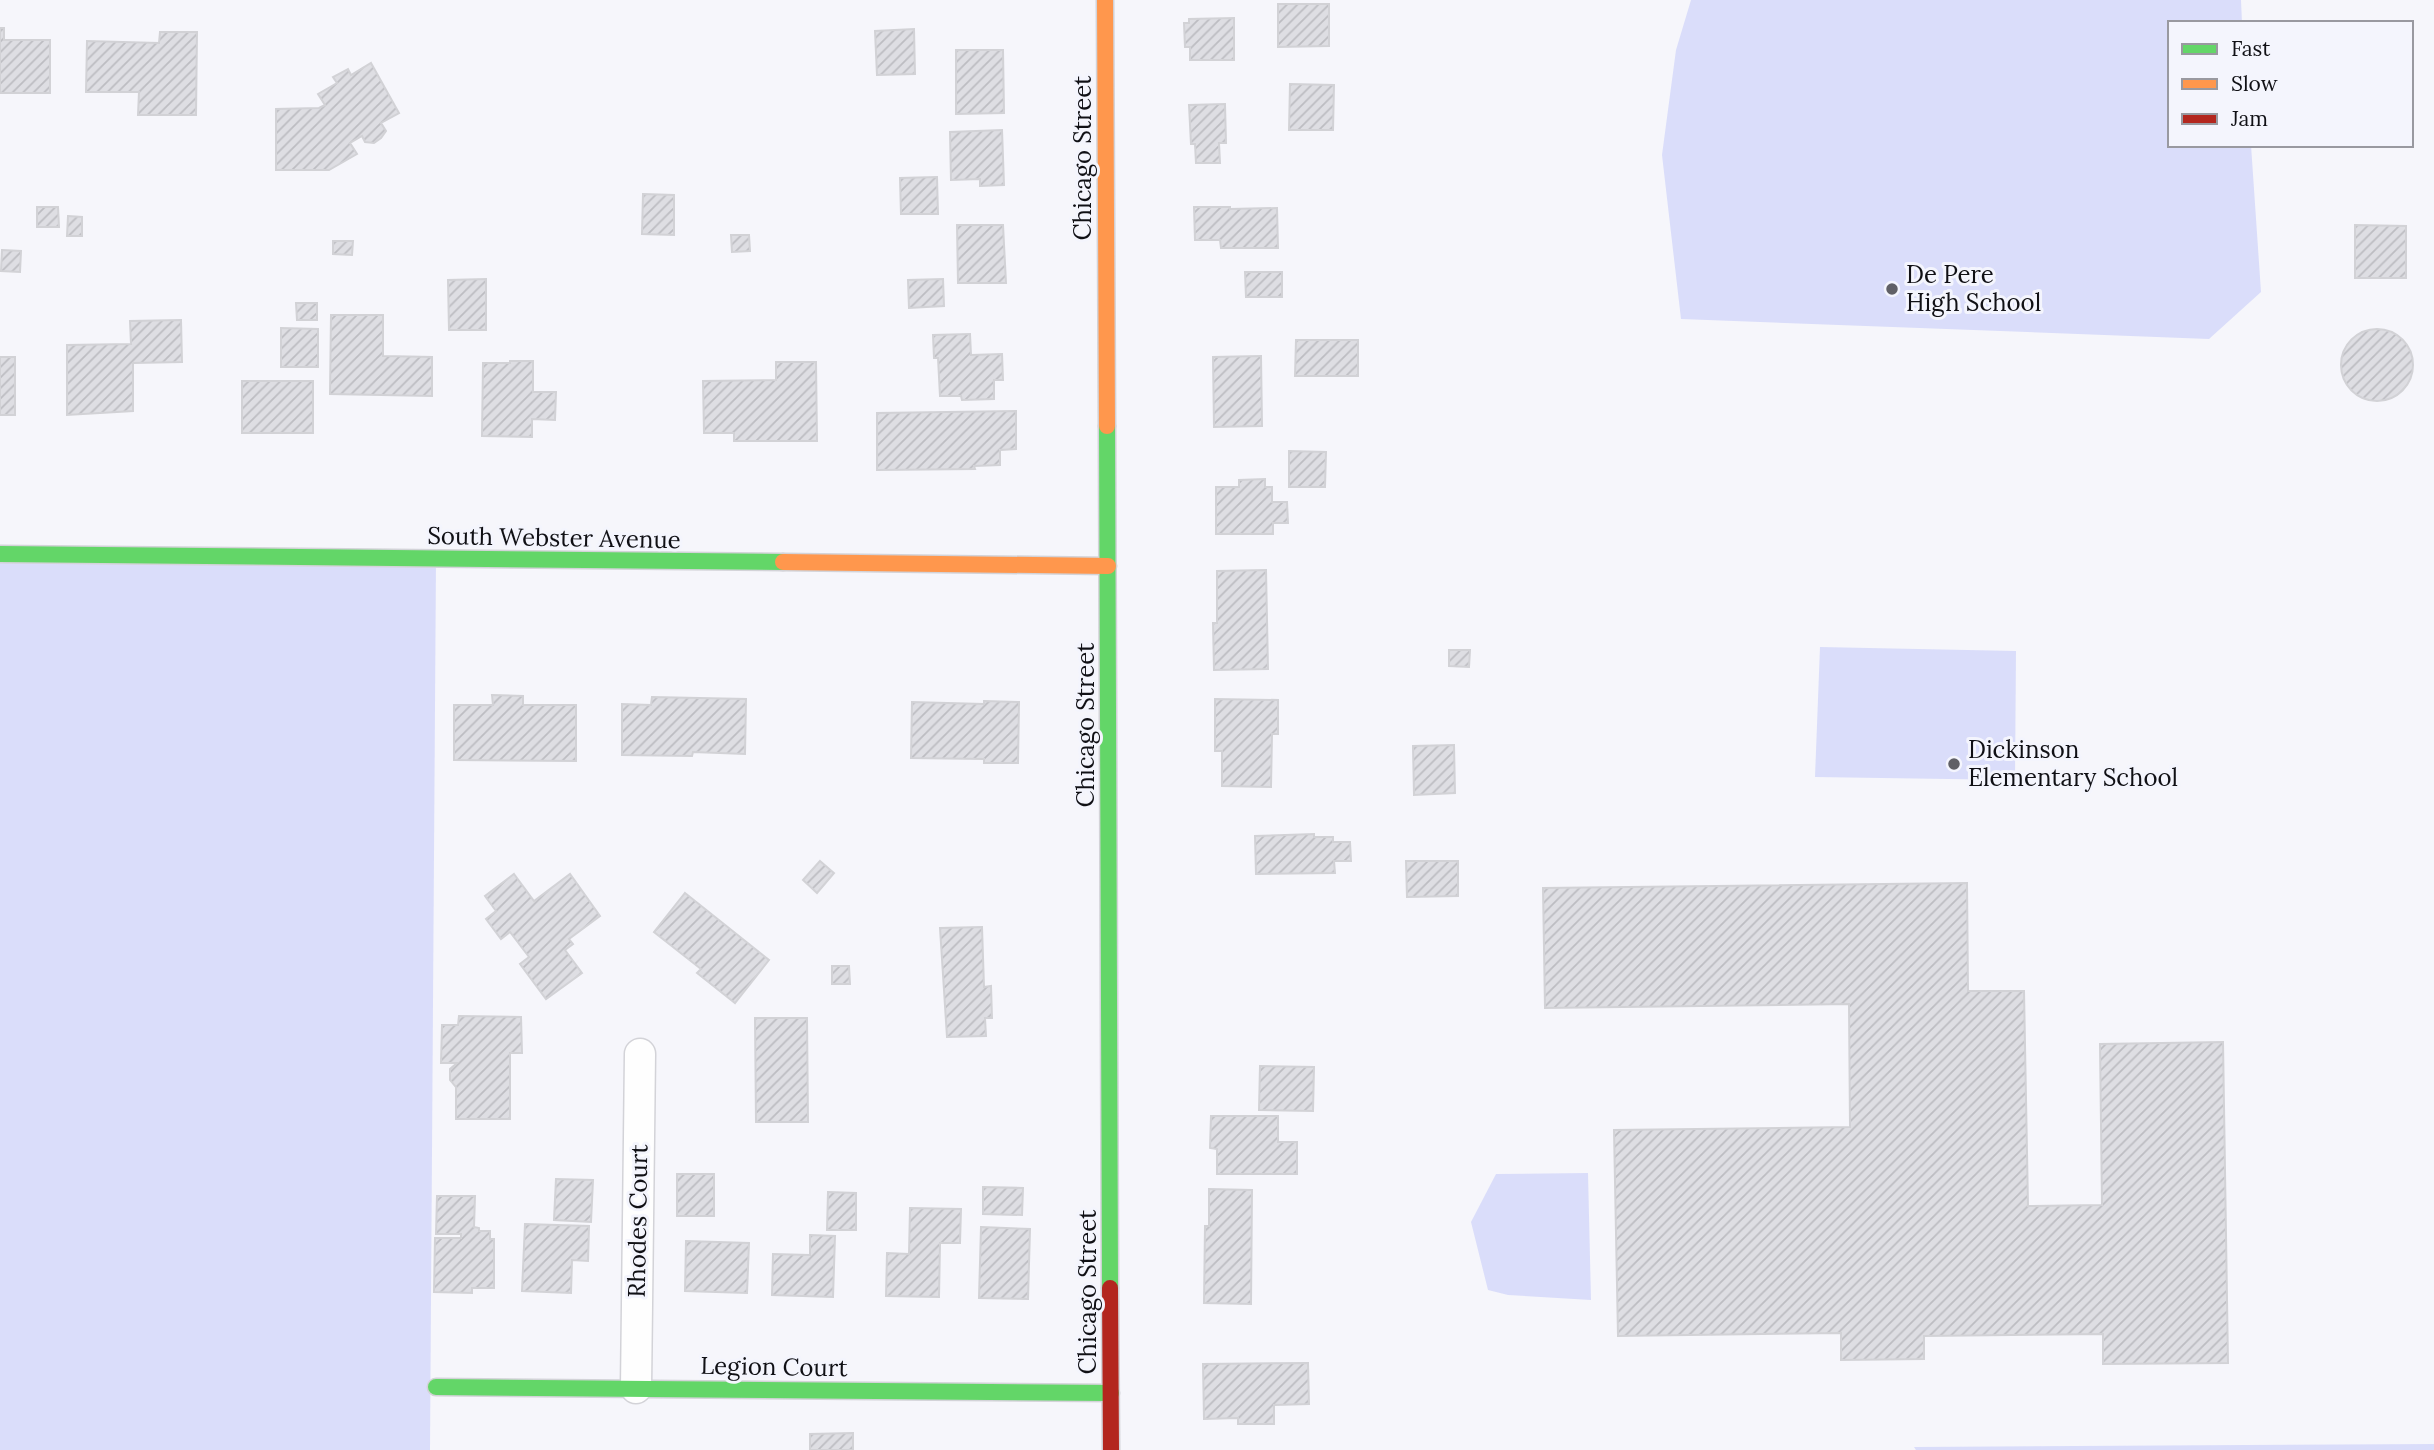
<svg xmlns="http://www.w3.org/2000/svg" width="2434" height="1450" font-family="Lora,serif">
  <defs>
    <pattern id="building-hatch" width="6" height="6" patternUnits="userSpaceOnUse" patternTransform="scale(1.75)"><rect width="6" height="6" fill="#dedee3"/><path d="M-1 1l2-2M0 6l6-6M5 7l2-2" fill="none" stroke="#bdbdc2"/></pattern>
  </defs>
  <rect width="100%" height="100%" fill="#f6f6fb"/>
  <g fill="#daddfa">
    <polygon points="1691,0 2241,0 2242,23 2170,23 2170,145 2251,145 2261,292 2209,339 1681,319 1662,155 1676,50"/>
    <polygon points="0,554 436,559 430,1450 0,1450"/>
    <polygon points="1820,647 2016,651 2015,780 1815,777"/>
    <polygon points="1588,1173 1591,1300 1508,1295 1488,1290 1471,1222 1496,1174"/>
    <polygon points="2434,1444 2434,1450 1916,1450 1914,1447"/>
  </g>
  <g fill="url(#building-hatch)" stroke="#d2d2d6" stroke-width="2">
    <polygon points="1278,4 1329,4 1329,46 1278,47"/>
    <polygon points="1234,18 1234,60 1190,60 1190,47 1185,47 1184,23 1189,23 1189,19"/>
    <polygon points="0,28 4,28 4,40 50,40 50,93 0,93"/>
    <polygon points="914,29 915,74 877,75 875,31"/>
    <polygon points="160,32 197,32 196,115 138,115 139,92 86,92 87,41 159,43"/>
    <polygon points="956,50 1003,50 1004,113 956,114"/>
    <polygon points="371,63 399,113 381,123 386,131 381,138 374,143 365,142 362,136 350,143 357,154 329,170 276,170 276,109 319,108 325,105 318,94 337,83 333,77 348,69 351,75"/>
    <polygon points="1290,84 1334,85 1333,130 1289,130"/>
    <polygon points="1225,104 1226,143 1219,143 1220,163 1196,163 1195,144 1191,144 1189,105"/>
    <polygon points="1002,130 1004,185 980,186 980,179 951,180 950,132"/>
    <polygon points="937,177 938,214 901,214 900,178"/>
    <polygon points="643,194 674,195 674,235 642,234"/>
    <polygon points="37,207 58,207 59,227 37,227"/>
    <polygon points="1194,207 1230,207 1230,209 1277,208 1278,248 1221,248 1220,240 1195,240"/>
    <polygon points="68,216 82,217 82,236 67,236"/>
    <polygon points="957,225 1003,225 1006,283 958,283"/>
    <polygon points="2355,225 2406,226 2406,278 2355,278"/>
    <polygon points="731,235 749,235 750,251 732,252"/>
    <polygon points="333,241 353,241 352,255 333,254"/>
    <polygon points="2,250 21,251 20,272 1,271"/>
    <polygon points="1245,272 1282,272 1282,297 1246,297"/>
    <polygon points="486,279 486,330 449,330 448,280"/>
    <polygon points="943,279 944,306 909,308 908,280"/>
    <polygon points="296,303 317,303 317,320 297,320"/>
    <polygon points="331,315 383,315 383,356 432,357 432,396 330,394"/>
    <polygon points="181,320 182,362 133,363 133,411 67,415 67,345 131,344 130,321"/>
    <polygon points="281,328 318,329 318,367 281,367"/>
    <circle cx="2377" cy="365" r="36"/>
    <polygon points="970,334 971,355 1002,354 1003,380 994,380 994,399 962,400 961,396 940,396 938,358 934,358 933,335"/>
    <polygon points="1296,340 1358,340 1358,376 1295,376"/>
    <polygon points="1261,356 1262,426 1214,427 1213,357"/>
    <rect x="0" y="357" width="15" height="58"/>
    <polygon points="510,361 533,361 533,392 556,392 555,420 532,419 532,437 482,436 483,363 510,363"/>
    <polygon points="776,362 816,362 817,441 734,441 734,433 704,433 703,381 776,380"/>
    <rect x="242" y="381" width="71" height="52"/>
    <polygon points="1016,411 1016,449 1000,450 1000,465 974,466 975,469 877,470 877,413"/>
    <polygon points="1289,451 1326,452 1325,487 1289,487"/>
    <polygon points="1265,479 1265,487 1272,487 1272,502 1287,502 1288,523 1273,523 1273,534 1216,534 1216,487 1239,487 1239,480"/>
    <polygon points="1266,570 1268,669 1214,670 1213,623 1217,623 1217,571"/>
    <polygon points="1449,650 1470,650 1469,667 1449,666"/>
    <polygon points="492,695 523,696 523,705 576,705 576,761 454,760 454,705 493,705"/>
    <polygon points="652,697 746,699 745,754 693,752 692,756 622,755 622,704 651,705"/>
    <polygon points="1215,699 1278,700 1278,734 1272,734 1271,787 1222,786 1222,751 1215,751"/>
    <polygon points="984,701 1019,702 1018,763 984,763 984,759 911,758 912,702 984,704"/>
    <polygon points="1454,745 1455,793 1414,795 1413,746"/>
    <polygon points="1314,834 1314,837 1333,837 1333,842 1350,842 1351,861 1334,861 1335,873 1256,874 1255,836"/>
    <polygon points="820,861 834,873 817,893 803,880"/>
    <polygon points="1406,861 1458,861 1458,896 1407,897"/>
    <polygon points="514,874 534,901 570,874 600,916 569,939 573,944 565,950 582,973 546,999 520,964 529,957 510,932 501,939 486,919 496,911 485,896"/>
    <polygon points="1967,883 1968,991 2024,991 2028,1206 2102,1205 2100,1044 2223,1042 2228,1363 2103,1364 2103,1334 1924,1336 1924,1359 1841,1360 1841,1333 1618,1336 1614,1130 1850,1127 1849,1004 1545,1008 1543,888"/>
    <polygon points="685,893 769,960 735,1003 697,973 701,969 654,932"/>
    <polygon points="982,927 984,987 991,986 992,1018 985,1018 986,1036 947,1037 940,928"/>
    <polygon points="832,966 849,966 850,984 832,984"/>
    <polygon points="459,1016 521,1017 522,1053 510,1053 510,1119 456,1119 456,1087 450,1080 450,1069 457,1063 441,1063 442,1025 458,1025"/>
    <polygon points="755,1018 807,1018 808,1122 756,1122"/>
    <polygon points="1260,1066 1314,1067 1313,1111 1259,1110"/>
    <polygon points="1211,1116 1278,1116 1278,1142 1297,1142 1297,1174 1217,1174 1217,1149 1210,1148"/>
    <rect x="677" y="1174" width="37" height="42"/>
    <polygon points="556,1179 593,1180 591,1222 554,1220"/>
    <polygon points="983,1187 1023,1188 1022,1215 983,1214"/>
    <polygon points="1209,1189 1252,1190 1251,1304 1204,1303 1205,1226 1209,1226"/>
    <polygon points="828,1192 856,1193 856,1230 827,1230"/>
    <polygon points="437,1196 475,1196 474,1227 479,1228 479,1231 490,1231 490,1239 494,1239 494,1288 472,1288 472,1293 434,1292 435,1238 461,1238 461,1234 436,1234"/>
    <polygon points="910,1208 961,1209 960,1243 940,1243 939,1297 886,1296 887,1253 909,1254"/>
    <polygon points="525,1224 589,1226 588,1261 572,1260 571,1293 522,1291"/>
    <polygon points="981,1227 1030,1229 1028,1299 979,1298"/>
    <polygon points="810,1235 835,1236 833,1297 772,1295 773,1254 810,1255"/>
    <polygon points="686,1241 749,1243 747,1293 685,1291"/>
    <polygon points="1308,1363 1309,1404 1274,1405 1274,1424 1238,1424 1238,1418 1204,1419 1203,1364"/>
    <polygon points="853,1433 853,1450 810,1450 810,1434"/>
  </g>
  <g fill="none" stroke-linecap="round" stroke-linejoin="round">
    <g stroke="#d3d3d8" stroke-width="33">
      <polyline id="street" points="636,1388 640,1054"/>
    </g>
    <g stroke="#d3d3d8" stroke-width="19">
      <g id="fast">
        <polyline points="1107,426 1110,1288"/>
        <polyline points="0,554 783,562"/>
        <polyline points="436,1387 1111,1393"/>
      </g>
    </g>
    <g stroke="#d3d3d8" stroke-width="19">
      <g id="slow">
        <polyline points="1105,0 1107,426"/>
        <polyline points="783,562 1108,566"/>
      </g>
    </g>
    <g stroke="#d3d3d8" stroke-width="19">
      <polyline id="jam" points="1110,1288 1111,1450"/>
    </g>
    <use href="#street" stroke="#fefefe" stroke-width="30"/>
    <use href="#fast" stroke="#63d668" stroke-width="16"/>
    <use href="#slow" stroke="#ff974d" stroke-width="16"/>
    <use href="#jam" stroke="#b3261e" stroke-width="16"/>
  </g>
  <g fill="#606066" stroke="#f4f5fd" stroke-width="2.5">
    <circle cx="1892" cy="289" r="7"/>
    <circle cx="1954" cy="764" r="7"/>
  </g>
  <g text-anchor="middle" stroke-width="6" stroke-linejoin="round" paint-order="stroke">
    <g font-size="24" fill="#101015" stroke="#f4f5fd">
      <text transform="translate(1083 158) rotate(-90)" y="8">Chicago Street</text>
      <text transform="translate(554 538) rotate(1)" y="8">South Webster Avenue</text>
      <text transform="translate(1086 725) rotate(-90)" y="8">Chicago Street</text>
      <text transform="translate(638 1221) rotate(-89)" y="8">Rhodes Court</text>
      <text transform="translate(1088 1292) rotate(-90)" y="8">Chicago Street</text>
      <text transform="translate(774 1367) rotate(1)" y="8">Legion Court</text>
    </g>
    <g font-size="24" fill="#101015" stroke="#f4f5fd" text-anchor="start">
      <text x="1906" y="283">De Pere<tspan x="1906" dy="28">High School</tspan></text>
      <text x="1968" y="758">Dickinson<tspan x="1968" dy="28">Elementary School</tspan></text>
    </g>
  </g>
  <rect x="2168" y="21" width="245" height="126" fill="#f4f5fd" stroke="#9999a0" stroke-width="2"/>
  <rect x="2182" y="44" width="35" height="10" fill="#63d668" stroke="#9999a0" stroke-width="2"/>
  <text x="2231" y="56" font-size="21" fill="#101015">Fast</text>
  <rect x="2182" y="79" width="35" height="10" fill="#ff974d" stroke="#9999a0" stroke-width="2"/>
  <text x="2231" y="91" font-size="21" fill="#101015">Slow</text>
  <rect x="2182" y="114" width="35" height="10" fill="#b3261e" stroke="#9999a0" stroke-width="2"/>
  <text x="2231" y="126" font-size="21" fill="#101015">Jam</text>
</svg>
